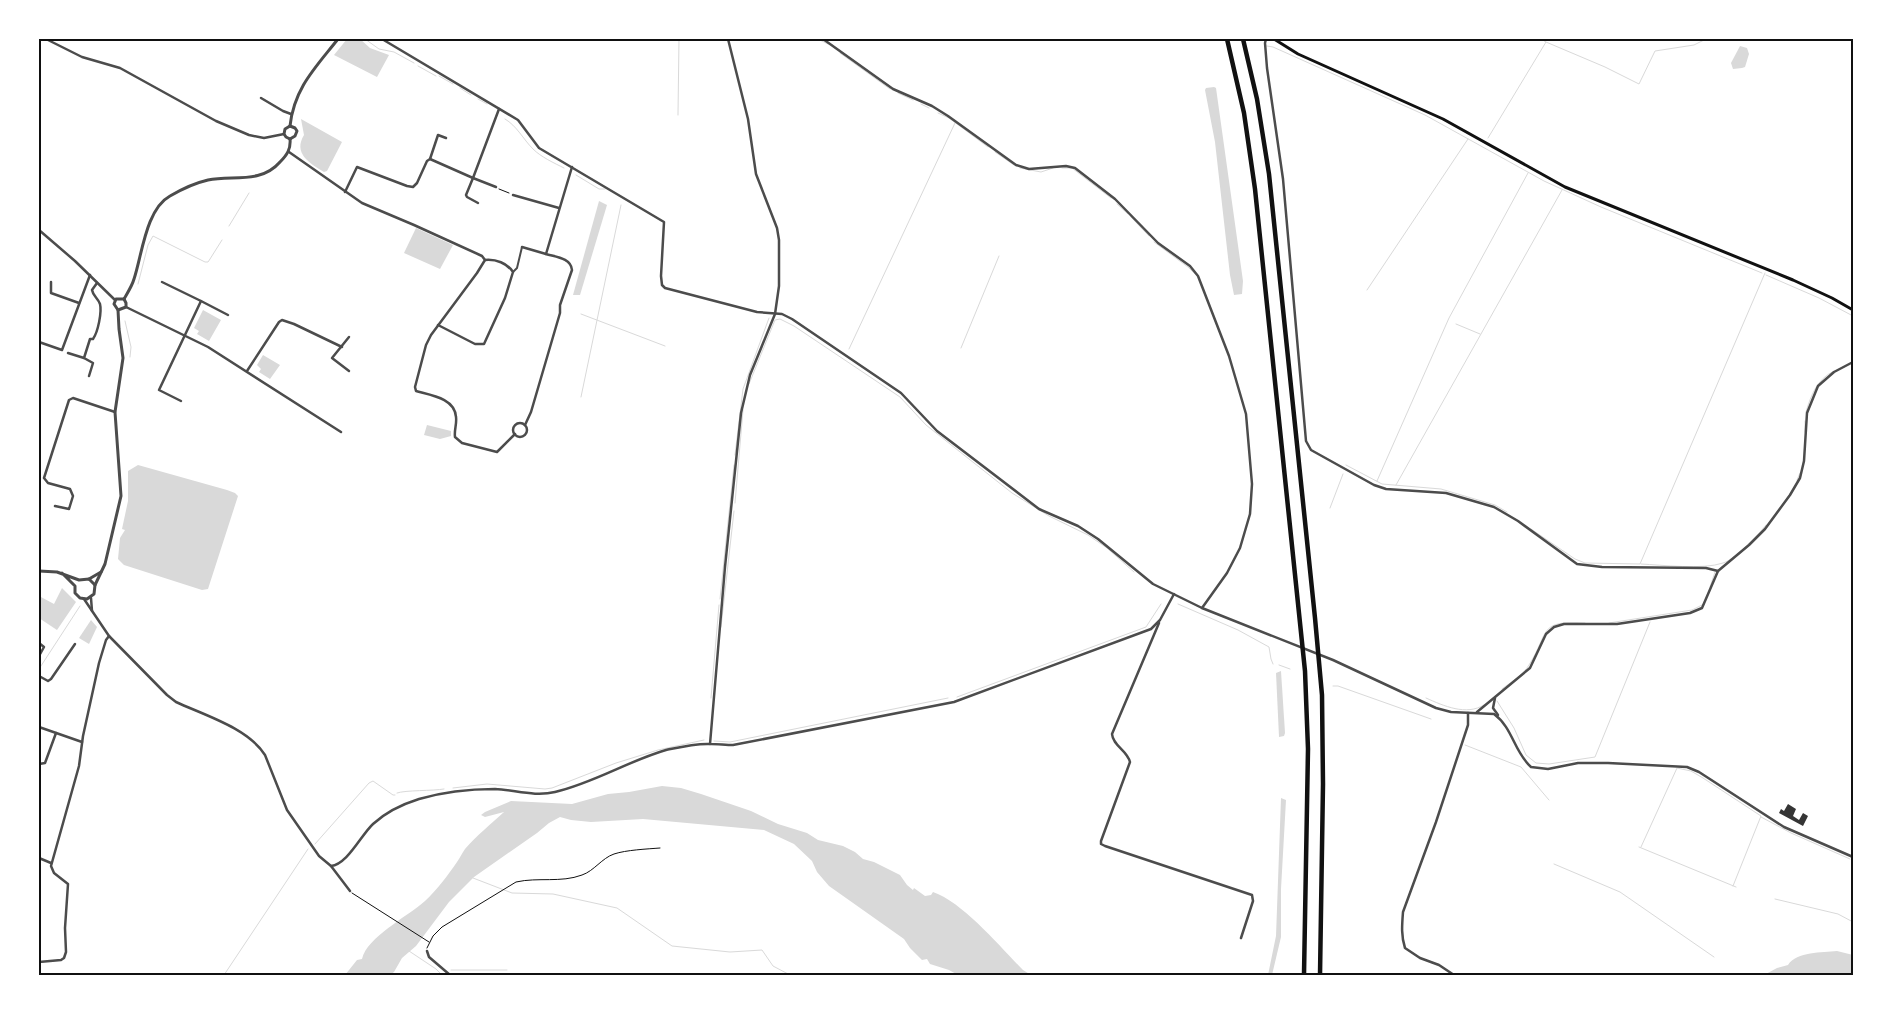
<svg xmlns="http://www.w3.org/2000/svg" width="1892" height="1014" font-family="Commissioner,sans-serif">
  <rect width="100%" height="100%" fill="#fff"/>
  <g fill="#d9d9d9">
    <polygon points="347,39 360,39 370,48 389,55 377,77 334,55"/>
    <polygon points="1740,46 1747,48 1749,54 1745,67 1742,68 1733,69 1731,63"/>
    <polygon points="1214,87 1216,88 1243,281 1242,294 1234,295 1230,275 1215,142 1205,90 1206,88"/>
    <path d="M301,119L342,142L327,171L324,172C309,163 293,153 304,135Z"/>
    <polygon points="599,201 607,205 580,295 573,295"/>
    <polygon points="416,228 453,245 440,269 404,253"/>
    <polygon points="203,310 221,320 209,341 197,334 199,331 194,328"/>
    <polygon points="263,355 280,365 270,379 259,372 261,369 257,365"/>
    <polygon points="427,425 451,431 451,436 440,439 424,435"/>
    <polygon points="138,465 227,490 235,493 238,496 208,589 202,590 124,565 118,559 120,538 125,530 122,529 128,501 128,471"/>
    <polygon points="62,588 76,602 57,630 39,618 39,596 54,604"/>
    <polygon points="91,620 97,627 89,644 79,638"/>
    <polygon points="1281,671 1285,733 1284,736 1279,737 1276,673"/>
    <path d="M662,786L681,788L701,794L751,811L778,824L807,833L818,840L843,846L855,852L863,859L874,862L900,875L907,885L913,890L914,888L925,896L931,895L933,892C964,903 1000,947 1023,970L1031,975H958L949,970L930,964L927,959L922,960L910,948L904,939L829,886L817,872L812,861L794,844L764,830L643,819L591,822L571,820L560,817L549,823L537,833L474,877L449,902L416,946L402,958L394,972L390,975H345L357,960L362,959C367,937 407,917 425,901C437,890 448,875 457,862C460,858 462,853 465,849C476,836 491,824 504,812L485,817L481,815L485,812L511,801L572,804L608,794L629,792Z"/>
    <polygon points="1281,798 1286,800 1281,889 1281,937 1272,975 1268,975 1276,936"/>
    <path d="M1837,951L1853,955V975H1764L1777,968L1788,965C1797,951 1822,953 1837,951Z"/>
  </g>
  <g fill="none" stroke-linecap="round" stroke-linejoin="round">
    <g stroke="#d9d9d9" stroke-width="1">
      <polyline points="365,39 379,49 394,52 414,63"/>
      <polyline points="818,39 828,44"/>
      <polyline points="1546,42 1605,67 1639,84 1655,51 1694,45 1706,39"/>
      <polyline points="1267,46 1273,47 1425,115 1544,181 1601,207 1762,273"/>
      <polyline points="840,53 890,89"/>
      <polyline points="418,66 436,76"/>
      <polyline points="439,76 453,84"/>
      <polyline points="460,88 471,95"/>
      <polyline points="898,93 913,100"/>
      <polyline points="478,99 487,104"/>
      <polyline points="921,104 929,108"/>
      <polyline points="938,113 949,118 988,147"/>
      <polyline points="678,115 679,39"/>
      <path d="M505,119C517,126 523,139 533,149C541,157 554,163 564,168"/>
      <polyline points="1488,138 1546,42 1541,39"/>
      <polyline points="995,152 1014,165"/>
      <polyline points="1020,168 1041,172 1053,168"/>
      <polyline points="1062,168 1072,168 1111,198"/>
      <polyline points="576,175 599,189 605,189"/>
      <polyline points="1117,204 1128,214"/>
      <polyline points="1131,217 1149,236"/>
      <polyline points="229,226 249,193"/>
      <polyline points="1154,242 1188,267 1195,274"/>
      <polyline points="1766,275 1819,298 1853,316"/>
      <polyline points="138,284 148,245 153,236 205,262 208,262 210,259 222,240"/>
      <polyline points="1367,290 1468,139"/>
      <polyline points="581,314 665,346"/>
      <polyline points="125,321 131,347 130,357"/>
      <polyline points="1456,324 1480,334"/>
      <polyline points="961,348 999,256"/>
      <polyline points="849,349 955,123"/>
      <polyline points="749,384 775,320 780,319 794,326 900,397 926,425 1012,493 1049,516 1088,535 1107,548 1134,572"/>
      <polyline points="581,397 621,205"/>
      <path d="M1806,412C1811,395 1817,379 1834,371"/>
      <polyline points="1805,432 1805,421"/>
      <polyline points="735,455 743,389 769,318"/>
      <polyline points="1346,465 1382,484 1441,489 1495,505 1507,512"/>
      <polyline points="1797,480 1800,473"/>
      <polyline points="1377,481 1449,318 1528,173"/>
      <polyline points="1396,485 1562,190"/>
      <polyline points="735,503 743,410"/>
      <polyline points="1330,508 1343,474"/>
      <polyline points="1531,529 1575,559 1585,563 1640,564 1765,273"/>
      <path d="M1641,564C1662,565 1703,570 1723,563C1736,559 1757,536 1766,525"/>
      <polyline points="1710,587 1715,572"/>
      <polyline points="720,599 734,465"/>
      <polyline points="1178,604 1238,630 1269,647 1271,659 1273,664"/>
      <polyline points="1609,623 1692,610 1702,605"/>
      <polyline points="721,627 734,511"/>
      <polyline points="1279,665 1290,669"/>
      <polyline points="39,669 80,606"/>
      <polyline points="1333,686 1338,686 1431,719"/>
      <path d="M1502,689C1511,682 1523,675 1529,665C1550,632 1537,620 1585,623"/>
      <polyline points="957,697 1146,627 1161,604"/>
      <polyline points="711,698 719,605"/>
      <path d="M1426,698C1444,706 1466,716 1484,705"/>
      <polyline points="1497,701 1514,728 1526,755 1536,763 1549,764 1595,757 1650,622"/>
      <polyline points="714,741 730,742 948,698"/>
      <polyline points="1465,745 1521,767 1549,800"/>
      <polyline points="453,788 487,784 545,789 552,788 616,763 658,750 704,740"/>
      <path d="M397,793C405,790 433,791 444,789"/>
      <polyline points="1761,817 1791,833 1850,859"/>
      <polyline points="315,844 369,783 373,781 393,795 395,795"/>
      <polyline points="1639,847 1736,887"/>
      <polyline points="1641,847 1677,768 1691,771 1703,778 1761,816 1733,886"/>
      <polyline points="1554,864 1620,892 1714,957"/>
      <polyline points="473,878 512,893 553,894 617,908 672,946 730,952 762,950 773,966 790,975"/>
      <polyline points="1775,899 1838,914 1853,922"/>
      <polyline points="409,951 436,969 442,975"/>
      <polyline points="451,970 507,970"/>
      <polyline points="224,975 308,849"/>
    </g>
  </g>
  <polygon fill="#353535" points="1788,804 1796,809 1793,816 1799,820 1803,813 1808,816 1803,826 1779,813 1781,809 1784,811"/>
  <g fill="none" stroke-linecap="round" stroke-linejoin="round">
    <g stroke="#111" stroke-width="1">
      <polyline points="499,189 509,193"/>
      <polyline points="352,893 429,942"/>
      <path d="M427,948L433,936L442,927L516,882C538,877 561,883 582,875C594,871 602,858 614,854C626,850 647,849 660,848"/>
    </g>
    <polyline stroke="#4c4c4c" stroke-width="2" points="513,272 517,268 522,247"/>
    <g stroke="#4c4c4c" stroke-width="2.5">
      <polyline points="46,39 82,57 120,68 216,121 249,135 264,138 284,134"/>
      <path d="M382,39L518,120L539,148L664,222L661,276L662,285L665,288L757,312L782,314L792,319L901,393L937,431L1039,509L1078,526L1098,539L1153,584L1202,608L1333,660L1436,708L1451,712L1494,714C1513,728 1514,752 1531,767L1548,769L1578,763H1608L1687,767L1699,772L1784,827L1853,857"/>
      <polyline points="823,39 893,89 932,106 948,116 1016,165 1029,169 1066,166 1075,168 1115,199 1158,243 1190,266 1198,276 1229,356 1246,414 1252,484 1250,514 1240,548 1227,573 1202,608"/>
      <polyline points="1266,39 1265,43 1267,68 1283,179 1306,441 1311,450 1374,485 1386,489 1446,493 1494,507 1518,521 1577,564 1602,567 1706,568 1718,571"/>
      <polyline points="261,98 283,111 291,114"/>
      <path d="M289,152L362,203L414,225L482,256L485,260L477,273L431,335L426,345L415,387L416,391C430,395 455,398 456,417C457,424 454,430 455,437L462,443L497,452L515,434"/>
      <polyline points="430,159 473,178 499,109"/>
      <polyline points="345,192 357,167 407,186 413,187 417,183 427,161 430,159 438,135 446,138"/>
      <polyline points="513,195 559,208"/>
      <polyline points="478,203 467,197 466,195 473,178 496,187"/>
      <polyline points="39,230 75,261 115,300"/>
      <polyline points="522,247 546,254"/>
      <polyline points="51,282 51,293 79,303"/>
      <polyline points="162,282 201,301 159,390 181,401"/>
      <polyline points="201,301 228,315"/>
      <polyline points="126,307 208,347 341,432"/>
      <path d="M438,325L475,344H484L505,298L513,272C507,263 496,259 485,260"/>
      <polyline points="349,337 332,358 349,371"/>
      <polyline points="39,342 62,350 90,275"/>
      <polyline points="68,353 84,358"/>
      <polyline points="247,371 279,322 282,320 294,324 342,347"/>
      <path d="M89,376L93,363L84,358L90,339H93C98,332 102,312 100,304C98,298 93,296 92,290L97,283"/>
      <circle cx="520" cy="430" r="7"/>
      <path d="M525,425L531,412L560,313V305L572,270C571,258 556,257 546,254L572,167"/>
      <polyline points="55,506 69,509 73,496 70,489 48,483 44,478 69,400 73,398 115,412"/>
      <polyline points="91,598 92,611"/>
      <path d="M84,599L109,636L167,695L176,702C204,715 248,728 265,755L287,810L319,856L331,866L350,891"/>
      <path d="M1159,623L1112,734C1113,746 1127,750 1130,762L1101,841V844L1105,846L1252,895L1253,901L1241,938"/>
      <polyline points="39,643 44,647 39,656"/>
      <polyline points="39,676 48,681 51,679 75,644"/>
      <polyline points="1495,698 1493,708 1498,715"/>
      <polyline points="1477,712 1530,668 1546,634 1554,627 1564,624 1617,624 1690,613 1702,608 1718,571 1749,545 1765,529 1790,495 1800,478 1804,461 1807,413 1818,386 1834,372 1853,362"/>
      <polyline points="39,727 82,742"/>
      <polyline points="710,744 725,567 741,413 750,375 775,314 779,286 779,240 777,228 756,174 748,119 728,39"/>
      <polyline points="39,764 45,763 56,733"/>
      <polyline points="39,858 51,863"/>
      <path d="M331,866C347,865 361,835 373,824C386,812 403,804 419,799C443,792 470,789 495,789C515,790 535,797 555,792C594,783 628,761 666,750C680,747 696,743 711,744C718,744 726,745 733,745L954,702L1151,629L1160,620L1174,594"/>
      <polyline points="39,912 39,917"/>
      <polyline points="427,951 429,957 450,975"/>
      <polyline points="39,962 61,960 64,958 66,952 65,928 68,884 54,873 51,866 79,766 83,736 99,663 106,640 109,636"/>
      <path d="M1454,975L1439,965L1420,958L1405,948C1401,936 1402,925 1403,912L1436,822L1468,725V713"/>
    </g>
    <g stroke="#4c4c4c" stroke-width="3">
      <path d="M290,126C294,88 316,67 338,39"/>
      <polyline points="290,126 295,128 297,131 295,136 290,139"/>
      <polyline points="290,126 285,129 284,134 286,137 290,139"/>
      <path d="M124,299C128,292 132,286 134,279C142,255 146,209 170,196C182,189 195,183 208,180C233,175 261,184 280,162C287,155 291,149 290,139"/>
      <polyline points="118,310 126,307 126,303 124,299"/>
      <polyline points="39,571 57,572 79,580 89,579 95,585 94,594 87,599 80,598 75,593 75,586 62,573"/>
      <polyline points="89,579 101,572"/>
      <polyline points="95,585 105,564 121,496 115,412 123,358 119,329 118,310 114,304 116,299 124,299"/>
    </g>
    <polyline stroke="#111" stroke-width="3" points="1274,39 1298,54 1443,119 1565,187 1793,280 1832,298 1853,310"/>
    <g stroke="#111" stroke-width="4.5">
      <polyline points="1227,39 1244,113 1255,189 1305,671 1308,749 1304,975"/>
      <polyline points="1243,39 1257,99 1269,174 1315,618 1322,695 1323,784 1320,975"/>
    </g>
  </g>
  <rect width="1892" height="1014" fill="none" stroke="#ffffff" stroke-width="80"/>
  <rect x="40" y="40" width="1812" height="934" fill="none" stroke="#111" stroke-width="2"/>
</svg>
